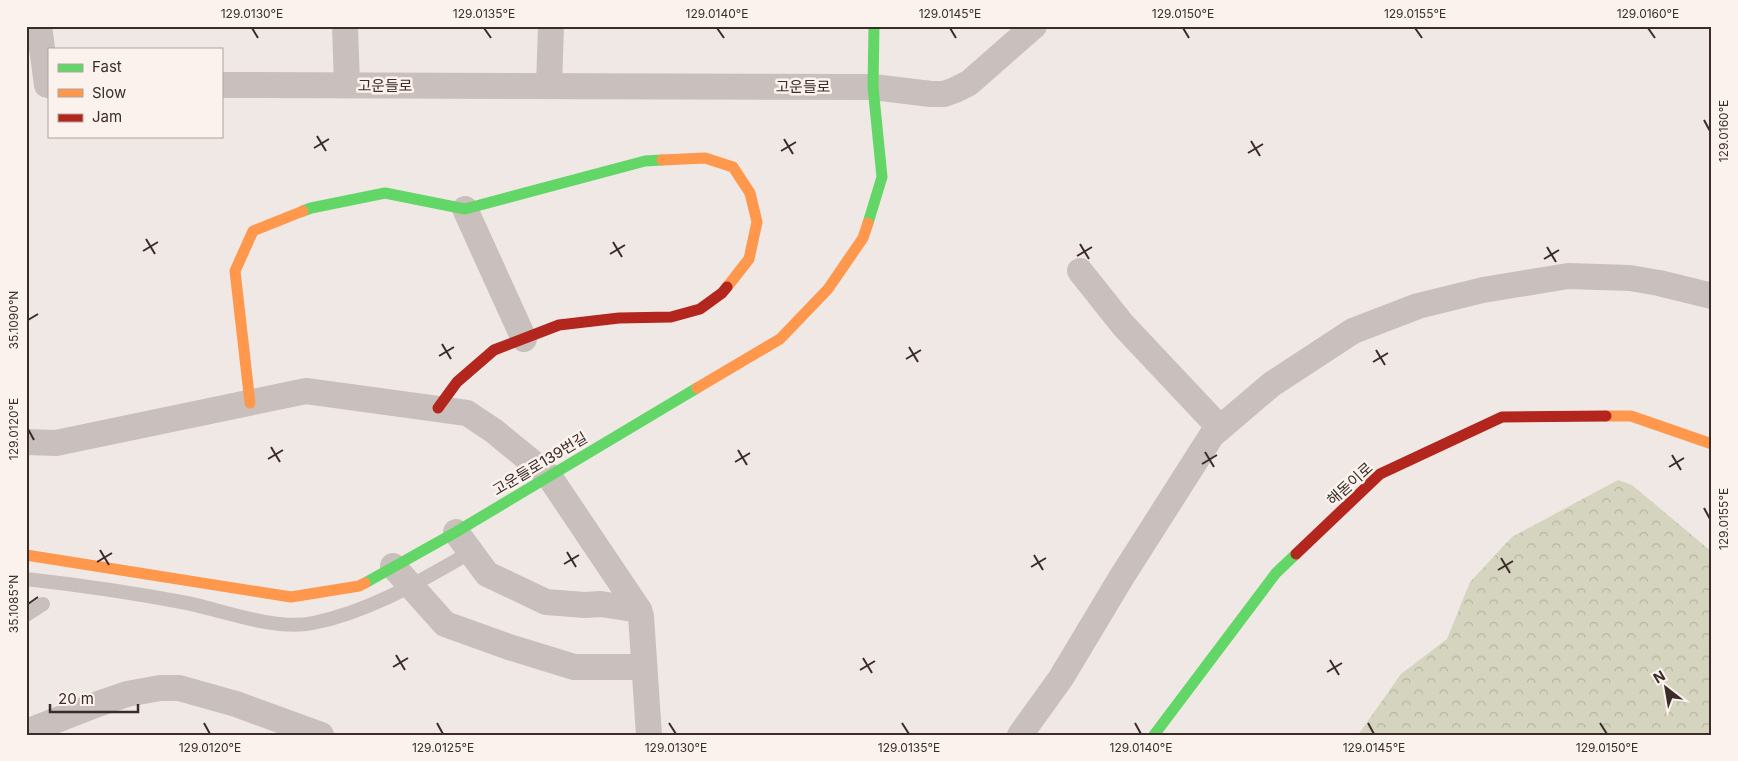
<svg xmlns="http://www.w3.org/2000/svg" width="1738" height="761" font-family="Inter,'Noto Sans KR',sans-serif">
  <defs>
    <pattern id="forest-crowns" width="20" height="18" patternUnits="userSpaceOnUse" patternTransform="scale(1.25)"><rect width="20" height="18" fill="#d5d4be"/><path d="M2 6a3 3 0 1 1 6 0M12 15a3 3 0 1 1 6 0" fill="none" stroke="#b8b6a3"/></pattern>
  </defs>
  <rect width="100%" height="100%" fill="#f0e8e4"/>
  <polygon fill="url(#forest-crowns)" points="1618,480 1632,485 1712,552 1712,735 1358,735 1401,674 1447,639 1470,582 1512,537"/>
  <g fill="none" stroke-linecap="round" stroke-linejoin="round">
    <g stroke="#c9c0bd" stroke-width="14">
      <path d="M26,579C80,585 134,593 187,603C225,611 276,631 313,623C370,612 422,580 471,552"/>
      <polyline points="26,615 43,604"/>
    </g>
    <g stroke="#c9c0bd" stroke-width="26">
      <polyline points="39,26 47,85"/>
      <polyline points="345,26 347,85"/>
      <polyline points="221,85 873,87 931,94 944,94 955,90 969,83 1034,26"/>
      <polyline points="549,86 551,26"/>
      <polyline points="465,209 524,339"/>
      <polyline points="1080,271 1123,325 1220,428"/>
      <polyline points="26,442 56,443 306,391 467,413 494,431 549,476 639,610 641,616 649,735"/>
      <polyline points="456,532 487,574 546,602 585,605 601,604 639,610"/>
      <polyline points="393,566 445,624 509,647 574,667 643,667"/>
      <polyline points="26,732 98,704 127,694 160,688 179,688 236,704 321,735"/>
      <polyline points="1020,735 1061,678 1121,578 1212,435 1272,384 1353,331 1418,306 1483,290 1568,276 1630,278 1659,283 1712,296"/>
    </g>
    <g stroke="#63d668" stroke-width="11">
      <polyline points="303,211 311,208 385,193 465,209 645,161 662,160"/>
      <polyline points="868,223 882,177 873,87 874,26"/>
      <polyline points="365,583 456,532 697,388"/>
      <polyline points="1154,735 1276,573 1296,554"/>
    </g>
    <g stroke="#ff974d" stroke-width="11">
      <polyline points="662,160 705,158 733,167 750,193 757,222 749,259 727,287"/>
      <polyline points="697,388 780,339 828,289 863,238 868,223"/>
      <polyline points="250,403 235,271 253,231 303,211"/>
      <polyline points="1606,416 1631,416 1712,444"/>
      <polyline points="26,555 291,597 359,586 365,583"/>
    </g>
    <g stroke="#b3261e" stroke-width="11">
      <polyline points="438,408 457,382 494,350 559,325 619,318 671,317 700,309 722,293 727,287"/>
      <polyline points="1296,554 1380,474 1502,417 1606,416"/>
    </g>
  </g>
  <path fill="none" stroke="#3b2c2a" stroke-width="2" d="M252,28L258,38M484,28L491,38M717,28L724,38M950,28L956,38M1183,28L1189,38M1415,28L1422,38M1648,28L1655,38M1704,120L1710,131M317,136L326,151M784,139L793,154M1251,141L1260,156M314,148L329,139M781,151L796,142M1248,153L1263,144M146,239L155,254M613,242L622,257M1080,244L1089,259M1547,247L1556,262M143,251L158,242M610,254L625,245M1077,256L1092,247M1544,259L1559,250M28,320L38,314M442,344L451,359M909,347L918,362M1376,350L1385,365M439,356L454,347M906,359L921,350M1373,362L1388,353M28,429L34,440M271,447L280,462M738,450L747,465M1205,452L1214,467M1672,455L1681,470M268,459L283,450M735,462L750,453M1202,464L1217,455M1669,467L1684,458M1704,508L1710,519M100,550L109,565M567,552L576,567M1034,555L1043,570M1501,558L1510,573M97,562L112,553M564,564L579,555M1031,567L1046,558M1498,570L1513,561M28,604L38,597M396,655L405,670M863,658L872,673M1330,660L1339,675M393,667L408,658M860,670L875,661M1327,672L1342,663M204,723L210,734M437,723L443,734M669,723L676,734M902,723L909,734M1135,723L1141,734M1368,723L1374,734M1600,723L1607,734"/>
  <g text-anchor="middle" stroke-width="5" stroke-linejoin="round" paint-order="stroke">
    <g font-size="15" fill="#3b2c2a" stroke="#fbf2ed">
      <text x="385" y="91">고운들로</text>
      <text x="803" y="92">고운들로</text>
      <text transform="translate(540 464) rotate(-31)" y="5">고운들로139번길</text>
      <text transform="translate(1350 484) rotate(-42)" y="5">해돋이로</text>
    </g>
  </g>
  <rect width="1738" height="761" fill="none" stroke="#fbf2ed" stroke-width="55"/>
  <rect x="48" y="48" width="175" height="90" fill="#fbf2ed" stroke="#aea39f"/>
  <rect x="58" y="64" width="25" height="8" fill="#63d668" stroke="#aea39f"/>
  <text x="92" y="72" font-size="15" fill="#3b2c2a">Fast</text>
  <rect x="58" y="89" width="25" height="8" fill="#ff974d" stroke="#aea39f"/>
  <text x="92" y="98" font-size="15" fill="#3b2c2a">Slow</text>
  <rect x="58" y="114" width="25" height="8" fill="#b3261e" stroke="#aea39f"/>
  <text x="92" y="122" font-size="15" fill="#3b2c2a">Jam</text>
  <g transform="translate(1666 688) rotate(329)" stroke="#fbf2ed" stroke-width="4" paint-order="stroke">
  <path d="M0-4L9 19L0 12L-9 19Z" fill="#3b2c2a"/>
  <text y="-8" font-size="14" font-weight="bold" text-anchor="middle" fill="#3b2c2a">N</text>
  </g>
  <path d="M50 704v8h88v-8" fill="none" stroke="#3b2c2a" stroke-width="2.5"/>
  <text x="58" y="704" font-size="15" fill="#3b2c2a" stroke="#fbf2ed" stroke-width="4" paint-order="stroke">20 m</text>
  <rect x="28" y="28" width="1682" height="706" fill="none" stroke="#3b2c2a" stroke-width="2"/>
  <g font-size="12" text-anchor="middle" fill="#3b2c2a">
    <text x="252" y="18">129.0130°E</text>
    <text x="484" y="18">129.0135°E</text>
    <text x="717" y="18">129.0140°E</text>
    <text x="950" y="18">129.0145°E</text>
    <text x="1183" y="18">129.0150°E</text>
    <text x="1415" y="18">129.0155°E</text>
    <text x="1648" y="18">129.0160°E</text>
    <text transform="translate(1724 131) rotate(-90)" y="4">129.0160°E</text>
    <text transform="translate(14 320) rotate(-90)" y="4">35.1090°N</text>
    <text transform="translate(14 429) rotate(-90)" y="4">129.0120°E</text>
    <text transform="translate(1724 519) rotate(-90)" y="4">129.0155°E</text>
    <text transform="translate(14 604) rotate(-90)" y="4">35.1085°N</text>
    <text x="210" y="752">129.0120°E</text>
    <text x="443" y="752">129.0125°E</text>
    <text x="676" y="752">129.0130°E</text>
    <text x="909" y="752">129.0135°E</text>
    <text x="1141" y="752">129.0140°E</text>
    <text x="1374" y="752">129.0145°E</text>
    <text x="1607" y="752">129.0150°E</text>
  </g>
</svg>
